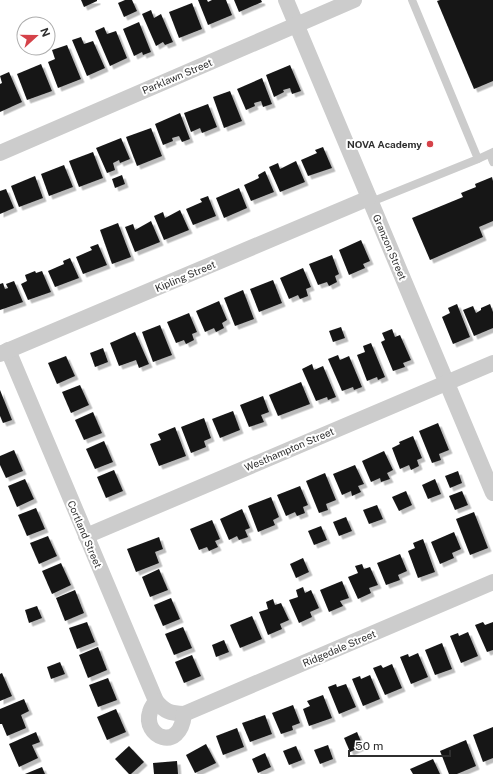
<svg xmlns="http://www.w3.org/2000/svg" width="493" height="774" font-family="'Public Sans',sans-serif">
  <defs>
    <filter id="shadow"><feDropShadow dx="3.5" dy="3.5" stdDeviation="0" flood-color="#0004"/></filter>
  </defs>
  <rect width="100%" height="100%" fill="#fff"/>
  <g fill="#161616" filter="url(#shadow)">
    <polygon points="81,0 97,0 97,1 84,7"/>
    <polygon points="125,0 132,0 137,11 124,17 118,3"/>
    <polygon points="198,0 207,0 208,2 212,0 226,0 232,15 208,25"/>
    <polygon points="234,0 261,0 262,2 239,12"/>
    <polygon points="440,0 493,0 493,81 474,89 437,1"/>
    <polygon points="192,3 202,29 179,38 169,12"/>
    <polygon points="151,10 154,18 161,14 173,42 165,45 163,42 156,46 142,14"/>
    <polygon points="139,22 151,52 143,55 142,52 134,56 123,29"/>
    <polygon points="104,27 107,34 116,31 127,58 110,66 95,31"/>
    <polygon points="81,37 84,44 93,41 105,68 87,76 72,40"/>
    <polygon points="67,45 81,79 58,88 48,62 55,59 52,50"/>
    <polygon points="41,64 52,91 27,100 17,74"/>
    <polygon points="290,65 301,91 292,94 290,88 283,90 284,92 274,97 266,75"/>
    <polygon points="9,72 22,102 0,112 0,84 2,83 0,76"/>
    <polygon points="262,78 272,104 263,107 261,101 254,103 255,106 246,110 237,89"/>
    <polygon points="230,91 242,121 224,128 213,97"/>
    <polygon points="208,104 217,127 202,133 200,128 191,132 184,113"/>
    <polygon points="180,113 190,139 182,142 179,136 172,138 173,141 163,145 155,124"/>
    <polygon points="151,128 162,156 137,166 126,137"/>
    <polygon points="121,138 130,159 120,163 119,160 113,163 115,170 107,173 96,148"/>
    <polygon points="323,147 332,168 308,176 301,160 317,153 315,150"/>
    <polygon points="93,152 103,178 79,187 69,161"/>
    <polygon points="296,161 305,182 280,192 269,167 278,163 280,169"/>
    <polygon points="64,165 73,187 49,196 41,174"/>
    <polygon points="265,171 274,192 251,201 244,185 259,178 258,175"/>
    <polygon points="122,175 125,184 115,188 112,179"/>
    <polygon points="35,176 43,198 19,207 11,186"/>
    <polygon points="492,177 493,181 493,221 479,227 483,237 430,260 412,218 463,197 461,193 476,187 475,184"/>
    <polygon points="239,188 247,208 224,218 216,198"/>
    <polygon points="6,189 14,208 0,214 0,191"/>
    <polygon points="208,196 216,216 193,225 186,209 202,202 200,199"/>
    <polygon points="180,210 189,230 164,240 154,216 163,212 165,218"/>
    <polygon points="151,221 160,242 135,252 125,227 133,224 135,230"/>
    <polygon points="118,223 131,257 112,264 100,230"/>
    <polygon points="361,240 370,261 363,264 365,268 349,275 339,250"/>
    <polygon points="98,244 107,265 83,274 76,257 92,250 90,247"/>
    <polygon points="332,255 339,274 335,276 337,282 329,286 327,282 318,285 309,264"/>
    <polygon points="70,258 79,278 55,287 48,271 64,264 63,261"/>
    <polygon points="303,268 311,287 306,289 308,296 300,299 298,295 289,299 280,278"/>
    <polygon points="35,271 36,273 42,271 51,292 28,300 21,284 27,281 25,275"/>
    <polygon points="273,280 282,303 259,312 250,289"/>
    <polygon points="14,281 23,302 0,310 0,284 3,283 5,289 8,288 6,284"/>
    <polygon points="243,290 254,319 235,326 224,298"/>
    <polygon points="219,301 227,320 222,323 224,328 216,332 214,328 205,332 196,311"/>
    <polygon points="457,304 470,337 453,344 442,317 450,313 448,308"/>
    <polygon points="490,304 493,312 493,328 474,336 463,310 473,306 476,313 481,310 481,308"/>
    <polygon points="189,313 197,332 192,334 194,340 186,344 184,340 176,343 167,322"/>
    <polygon points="160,325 172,355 153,362 142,332"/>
    <polygon points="341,327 345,338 333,342 329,331"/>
    <polygon points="392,329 395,337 400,335 411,360 403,363 405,367 393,371 381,342 385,340 382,333"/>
    <polygon points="135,332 149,364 139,368 136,360 119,366 110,343"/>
    <polygon points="371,343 385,377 378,380 377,377 367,381 357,355 365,352 363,346"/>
    <polygon points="103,348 108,362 95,367 90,353"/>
    <polygon points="338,355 340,360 349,356 362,387 354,390 353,387 342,391 328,359"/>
    <polygon points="66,356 75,376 57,384 48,363"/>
    <polygon points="312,364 314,370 323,366 336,397 328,400 327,397 316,401 302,369"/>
    <polygon points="301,382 310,404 278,416 269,395"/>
    <polygon points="80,385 89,405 71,413 62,392"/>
    <polygon points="0,390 12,420 3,423 0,416"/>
    <polygon points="263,396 269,412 261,415 264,422 249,427 240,405"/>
    <polygon points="233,411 240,430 220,438 212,419"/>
    <polygon points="93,412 102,433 84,440 75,420"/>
    <polygon points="204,418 211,438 204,441 206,447 191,453 181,427"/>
    <polygon points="438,423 449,450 439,454 441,460 432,463 419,431"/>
    <polygon points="175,427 186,456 159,466 150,444 161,440 158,434"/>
    <polygon points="413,436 422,458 417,460 419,466 411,470 409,465 400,469 392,448 400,444 399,442"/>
    <polygon points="104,441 113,462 95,469 86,449"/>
    <polygon points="14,450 23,471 6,478 0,465 0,456"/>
    <polygon points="384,451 393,470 387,473 390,479 381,482 380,478 371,482 362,461"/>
    <polygon points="355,465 364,484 358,486 361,492 352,496 351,491 342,495 333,474"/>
    <polygon points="114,470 123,491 106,498 97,477"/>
    <polygon points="458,471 462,483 450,488 445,476"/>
    <polygon points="325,473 336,500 326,504 328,510 319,513 306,481"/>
    <polygon points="25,479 34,499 17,507 8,486"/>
    <polygon points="435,479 441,494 428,499 422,485"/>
    <polygon points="300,486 308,505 303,507 305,513 297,516 295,512 286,516 277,495"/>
    <polygon points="406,491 412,505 399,511 392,497"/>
    <polygon points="462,491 468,505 455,510 449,496"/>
    <polygon points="271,497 279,517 273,520 275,525 258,532 248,506"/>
    <polygon points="377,505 383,519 369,524 363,510"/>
    <polygon points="36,508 45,529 27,536 18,515"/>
    <polygon points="242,509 250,528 245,530 248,537 239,540 237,536 229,540 220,519"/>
    <polygon points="474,512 488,548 470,555 456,519"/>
    <polygon points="346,517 352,531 339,536 333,522"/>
    <polygon points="212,520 220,539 215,541 218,547 209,551 207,547 199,550 190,529"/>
    <polygon points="321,526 327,540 314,545 308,531"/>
    <polygon points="454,532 461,549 452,553 454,558 440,564 431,542"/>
    <polygon points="48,536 57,556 39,564 30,543"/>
    <polygon points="159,537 163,549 155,552 159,563 136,572 127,549"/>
    <polygon points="423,539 435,572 418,578 408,551 415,548 413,543"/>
    <polygon points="400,554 407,571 398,575 400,580 386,585 377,563"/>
    <polygon points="303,558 309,572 296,578 290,564"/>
    <polygon points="61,563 71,585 52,594 42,571"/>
    <polygon points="362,564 364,569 370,567 378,585 369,588 371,593 358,599 348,577 358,573 355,566"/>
    <polygon points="159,569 168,590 150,597 142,577"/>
    <polygon points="342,581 349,598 340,601 343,606 329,612 320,590"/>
    <polygon points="303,587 305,593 311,590 319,608 310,612 312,617 299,623 289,600 298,597 296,590"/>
    <polygon points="75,590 84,613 65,621 56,598"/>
    <polygon points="171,598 180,619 163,626 154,605"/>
    <polygon points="273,599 275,605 281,603 289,620 280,624 282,629 268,635 259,612 268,609 266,602"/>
    <polygon points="37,606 42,618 29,623 25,610"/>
    <polygon points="252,616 262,639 240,648 230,625"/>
    <polygon points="87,622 95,642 77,649 69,628"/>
    <polygon points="483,622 485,625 493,622 493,650 487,652 475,625"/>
    <polygon points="183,627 192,648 174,655 165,634"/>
    <polygon points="468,632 478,656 461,663 450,636 458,633 459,636"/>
    <polygon points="224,640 229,652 216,657 212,645"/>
    <polygon points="442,643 452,669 435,675 425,650"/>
    <polygon points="98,647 107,670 88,678 79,655"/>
    <polygon points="418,653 428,677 411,684 400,657 408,654 409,657"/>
    <polygon points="192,655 201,676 184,683 175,662"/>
    <polygon points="60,662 65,674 51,679 47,667"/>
    <polygon points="392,664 402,688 385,695 373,668 381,665 383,668"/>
    <polygon points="2,673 12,696 0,701 0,674"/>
    <polygon points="370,675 380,699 363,706 352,679 360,676 361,679"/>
    <polygon points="108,678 117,700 98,707 89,685"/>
    <polygon points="336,684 337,687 346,684 356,707 339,714 328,687"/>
    <polygon points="323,695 332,718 309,726 303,709 310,706 307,701"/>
    <polygon points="24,699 29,711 21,715 26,728 7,736 2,724 0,724 0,709"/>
    <polygon points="293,705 300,723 292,726 293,730 281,734 272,713"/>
    <polygon points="116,709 126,732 107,740 97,717"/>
    <polygon points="265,715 272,734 250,742 242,723"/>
    <polygon points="493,727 493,758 483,762 473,735"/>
    <polygon points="237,728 244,747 223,755 216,736"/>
    <polygon points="36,732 40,742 32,745 38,758 19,767 9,744"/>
    <polygon points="357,732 363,746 350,752 344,738"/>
    <polygon points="466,740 476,766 457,774 449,774 440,751"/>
    <polygon points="206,744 216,763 195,773 186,755"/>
    <polygon points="328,745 333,759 320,764 314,750"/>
    <polygon points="129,746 144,762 131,774 129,774 115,759"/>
    <polygon points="296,746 302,760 289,765 283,751"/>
    <polygon points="265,753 271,767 258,773 252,759"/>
    <polygon points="433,759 440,774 413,774 410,769"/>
    <polygon points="177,761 178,774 154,774 153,763"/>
    <polygon points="42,767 45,774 25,774"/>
  </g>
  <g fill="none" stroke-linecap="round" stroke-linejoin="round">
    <g stroke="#ccc" stroke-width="8">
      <polyline points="490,154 493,162"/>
      <polyline points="478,159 493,152"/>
      <polyline points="371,202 478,159 412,0"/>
    </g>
    <g stroke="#ccc" stroke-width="16">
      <polyline points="286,0 493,493"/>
      <polyline points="0,153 354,0"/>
      <path d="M8,350L156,701C165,712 170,713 184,714L493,582"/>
      <polyline points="0,354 369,198"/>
      <polyline points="86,536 493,363"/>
      <path d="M156,701C154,704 151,708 150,712C142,736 180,754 184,714"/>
    </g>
  </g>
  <circle fill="#d54249" stroke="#fff" stroke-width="1.5" cx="430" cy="144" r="4"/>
  <g text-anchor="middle" stroke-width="4" stroke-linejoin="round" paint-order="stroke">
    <g font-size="10" fill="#2f2f2f" stroke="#fff">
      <text transform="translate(177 76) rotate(-23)" y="4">Parklawn Street</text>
      <text transform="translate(390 247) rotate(67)" y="4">Granzon Street</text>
      <text transform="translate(185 276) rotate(-23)" y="4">Kipling Street</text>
      <text transform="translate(289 449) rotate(-23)" y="4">Westhampton Street</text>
      <text transform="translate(85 534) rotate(67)" y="4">Cortland Street</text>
      <text transform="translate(339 648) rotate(-23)" y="4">Ridgedale Street</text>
    </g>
    <g font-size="10" font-weight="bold" fill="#2f2f2f" stroke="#fff" text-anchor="end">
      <text x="422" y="148">NOVA Academy</text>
    </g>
  </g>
  <g transform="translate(36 36) rotate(69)"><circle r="19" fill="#ffffff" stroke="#acacac"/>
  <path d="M0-3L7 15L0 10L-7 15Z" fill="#d54249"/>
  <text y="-6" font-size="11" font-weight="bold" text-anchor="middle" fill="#2f2f2f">N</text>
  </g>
  <path d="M349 750v6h101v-6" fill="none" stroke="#2f2f2f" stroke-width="2"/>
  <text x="355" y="750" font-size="12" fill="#2f2f2f" stroke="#ffffff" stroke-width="3" paint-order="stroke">50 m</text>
</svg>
